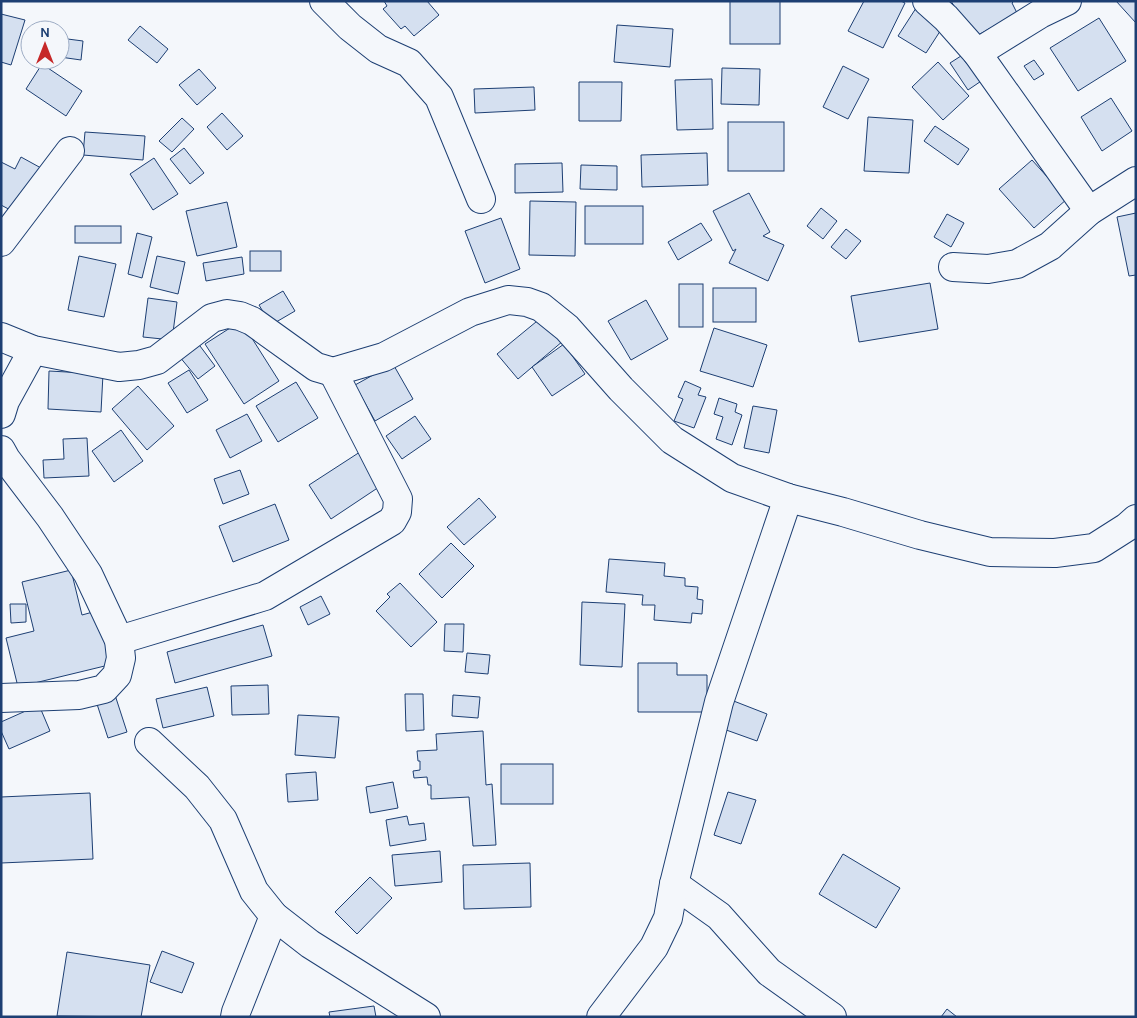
<svg xmlns="http://www.w3.org/2000/svg" width="1137" height="1018" font-family="Karla,sans-serif">
  <rect width="100%" height="100%" fill="#f4f7fb"/>
  <g fill="#d5e0f0" stroke="#1d3f73">
    <polygon points="384,1 427,1 439,15 414,36 405,26 401,29 383,9 387,6"/>
    <rect x="730" y="1" width="50" height="43"/>
    <polygon points="864,1 901,1 905,3 883,48 848,31"/>
    <polygon points="951,1 1014,1 1012,3 1017,13 973,38"/>
    <polygon points="1116,1 1136,1 1136,23"/>
    <polygon points="918,5 946,22 926,53 898,36"/>
    <polygon points="1,14 25,20 11,65 1,62"/>
    <polygon points="1099,18 1126,61 1078,91 1050,48"/>
    <polygon points="617,25 673,29 670,67 614,62"/>
    <polygon points="140,26 168,49 157,63 128,40"/>
    <polygon points="60,38 83,41 81,60 60,57"/>
    <polygon points="975,47 993,73 968,90 950,63"/>
    <polygon points="1034,60 1044,74 1034,80 1024,66"/>
    <polygon points="938,62 969,96 943,120 912,87"/>
    <polygon points="42,64 82,91 66,116 26,89"/>
    <polygon points="843,66 869,79 848,119 823,107"/>
    <polygon points="722,68 760,69 759,105 721,104"/>
    <polygon points="199,69 216,88 197,105 179,85"/>
    <polygon points="712,79 713,129 677,130 675,80"/>
    <polygon points="579,82 622,82 621,121 579,121"/>
    <polygon points="534,87 535,110 475,113 474,89"/>
    <polygon points="1111,98 1132,131 1102,151 1081,117"/>
    <polygon points="222,113 243,136 227,150 207,127"/>
    <polygon points="868,117 913,120 909,173 864,171"/>
    <polygon points="182,118 194,129 172,152 159,141"/>
    <rect x="728" y="122" width="56" height="49"/>
    <polygon points="935,126 969,149 958,165 924,141"/>
    <polygon points="85,132 145,136 143,160 83,155"/>
    <polygon points="184,148 204,173 190,184 170,159"/>
    <polygon points="707,153 708,185 642,187 641,155"/>
    <polygon points="21,157 41,168 16,213 1,205 1,162 15,169"/>
    <polygon points="154,158 178,194 153,210 130,174"/>
    <polygon points="1032,160 1067,199 1034,228 999,189"/>
    <polygon points="562,163 563,192 515,193 515,164"/>
    <polygon points="581,165 617,166 617,190 580,189"/>
    <polygon points="749,193 770,232 763,236 784,245 768,281 729,263 736,249 733,251 713,211"/>
    <polygon points="530,201 576,202 575,256 529,255"/>
    <polygon points="227,202 237,247 197,256 186,211"/>
    <rect x="585" y="206" width="58" height="38"/>
    <polygon points="821,208 837,221 823,239 807,226"/>
    <polygon points="1136,213 1136,275 1129,276 1117,217"/>
    <polygon points="947,214 964,223 951,247 934,237"/>
    <polygon points="501,218 520,269 485,283 465,231"/>
    <polygon points="701,223 712,240 678,260 668,242"/>
    <rect x="75" y="226" width="46" height="17"/>
    <polygon points="846,229 861,241 846,259 831,247"/>
    <polygon points="137,233 152,237 142,278 128,274"/>
    <rect x="250" y="251" width="31" height="20"/>
    <polygon points="79,256 116,264 104,317 68,310"/>
    <polygon points="157,256 185,262 178,294 150,287"/>
    <polygon points="242,257 244,274 206,281 203,263"/>
    <polygon points="930,283 938,329 859,342 851,296"/>
    <rect x="679" y="284" width="24" height="43"/>
    <rect x="713" y="288" width="43" height="34"/>
    <polygon points="283,291 295,311 271,325 259,305"/>
    <polygon points="148,298 177,302 172,340 143,337"/>
    <polygon points="646,300 668,339 631,360 608,321"/>
    <polygon points="542,317 563,341 518,379 497,354"/>
    <polygon points="241,321 279,381 244,404 205,344"/>
    <polygon points="714,328 767,345 753,387 700,371"/>
    <polygon points="197,342 215,366 198,379 179,356"/>
    <polygon points="564,344 585,374 552,396 532,367"/>
    <polygon points="393,364 413,399 375,421 355,385"/>
    <polygon points="189,370 208,400 187,413 168,383"/>
    <polygon points="49,371 103,374 101,412 48,409"/>
    <polygon points="685,381 701,388 698,395 706,397 694,428 674,421 683,399 678,397"/>
    <polygon points="296,382 318,418 278,442 256,406"/>
    <polygon points="138,386 174,426 147,450 112,409"/>
    <polygon points="719,398 737,404 735,412 742,415 732,445 716,439 723,417 714,414"/>
    <polygon points="753,406 777,410 769,453 744,448"/>
    <polygon points="247,414 262,441 230,458 216,430"/>
    <polygon points="415,416 431,439 402,459 386,436"/>
    <polygon points="121,430 143,461 114,482 92,451"/>
    <polygon points="87,438 89,476 44,478 43,460 64,459 63,439"/>
    <polygon points="363,450 385,483 331,519 309,485"/>
    <polygon points="240,470 249,494 223,504 214,479"/>
    <polygon points="479,498 496,517 464,545 447,527"/>
    <polygon points="275,504 289,540 233,562 219,526"/>
    <polygon points="451,543 474,566 442,598 419,574"/>
    <polygon points="609,559 665,563 664,576 685,578 685,586 698,587 697,599 703,600 702,614 692,613 691,623 654,620 655,605 642,605 643,595 606,592"/>
    <polygon points="71,570 82,615 100,610 113,664 18,687 6,638 34,631 22,582"/>
    <polygon points="400,583 437,622 411,647 376,611 390,597 387,594"/>
    <polygon points="321,596 330,614 308,625 300,607"/>
    <polygon points="582,602 625,604 622,667 580,665"/>
    <polygon points="10,604 26,604 26,622 11,623"/>
    <polygon points="445,624 464,624 463,652 444,651"/>
    <polygon points="263,625 272,656 175,683 167,652"/>
    <polygon points="467,653 490,655 488,674 465,672"/>
    <polygon points="638,663 677,663 677,675 707,675 707,712 638,712"/>
    <polygon points="268,685 269,714 232,715 231,686"/>
    <polygon points="207,687 214,716 163,728 156,699"/>
    <polygon points="405,694 423,694 424,730 406,731"/>
    <polygon points="115,695 127,732 108,738 96,701"/>
    <polygon points="453,695 480,697 478,718 452,716"/>
    <polygon points="726,698 767,714 757,741 715,726"/>
    <polygon points="39,705 50,731 9,749 1,731 1,722"/>
    <polygon points="298,715 339,717 335,758 295,755"/>
    <polygon points="483,731 486,785 492,784 496,845 473,846 469,797 431,799 431,785 428,785 427,777 414,778 413,771 420,770 420,761 418,761 417,751 437,750 436,734"/>
    <rect x="501" y="764" width="52" height="40"/>
    <polygon points="316,772 318,800 288,802 286,774"/>
    <polygon points="393,782 398,808 370,813 366,787"/>
    <polygon points="728,792 756,800 741,844 714,835"/>
    <polygon points="90,793 93,859 1,863 1,797"/>
    <polygon points="407,816 409,825 424,823 426,840 390,846 386,820"/>
    <polygon points="440,851 442,882 395,886 392,855"/>
    <polygon points="843,854 900,888 876,928 819,894"/>
    <polygon points="530,863 531,907 464,909 463,865"/>
    <polygon points="370,877 392,898 357,934 335,912"/>
    <polygon points="162,951 194,963 182,993 150,982"/>
    <polygon points="67,952 150,965 141,1017 57,1016"/>
    <polygon points="374,1006 376,1017 330,1017 329,1012"/>
    <polygon points="947,1009 957,1017 941,1017"/>
  </g>
  <g fill="none" stroke-linecap="round" stroke-linejoin="round">
    <g stroke="#1d3f73" stroke-width="30">
      <g id="minor">
        <polyline points="324,1 350,27 378,49 409,63 439,97 481,199"/>
        <polyline points="927,1 946,18 977,53 1089,211"/>
        <polyline points="977,53 1040,14 1067,1"/>
        <polyline points="1,242 70,151"/>
        <polyline points="953,267 988,269 1017,264 1050,246 1089,211 1136,181"/>
        <polyline points="1,337 33,350 119,367 139,365 157,360 212,318 227,314 240,316 252,321 316,367 333,372 384,357 470,312 508,300 527,302 541,307 567,328 621,389 672,440 732,478 788,498 843,512 920,535 990,552 1055,553 1094,548 1127,527 1136,519"/>
        <polyline points="1,414 5,401 33,350"/>
        <polyline points="1,450 6,459 50,517 88,574 119,640 121,658 117,675 104,689 79,695 1,698"/>
        <polyline points="119,640 265,596 392,521 397,512 398,499 333,372"/>
        <polyline points="149,742 197,787 223,820 254,891 274,916 310,944 426,1017"/>
        <polyline points="674,884 719,916 769,972 832,1017"/>
        <polyline points="235,1017 236,1012 274,916"/>
        <polyline points="601,1017 654,947 668,918 674,884 719,702 788,498"/>
      </g>
    </g>
    <use href="#minor" stroke="#f4f7fb" stroke-width="28"/>
  </g>
  <rect width="1137" height="1018" fill="none" stroke="#1d3f73" stroke-width="5"/>
  <g transform="translate(45 45)"><circle r="24" fill="#f4f7fb" stroke="#9eadc5"/>
  <path d="M0-4L9 19L0 12L-9 19Z" fill="#c62828"/>
  <text y="-8" font-size="14" font-weight="bold" text-anchor="middle" fill="#1d3f73">N</text>
  </g>
</svg>
